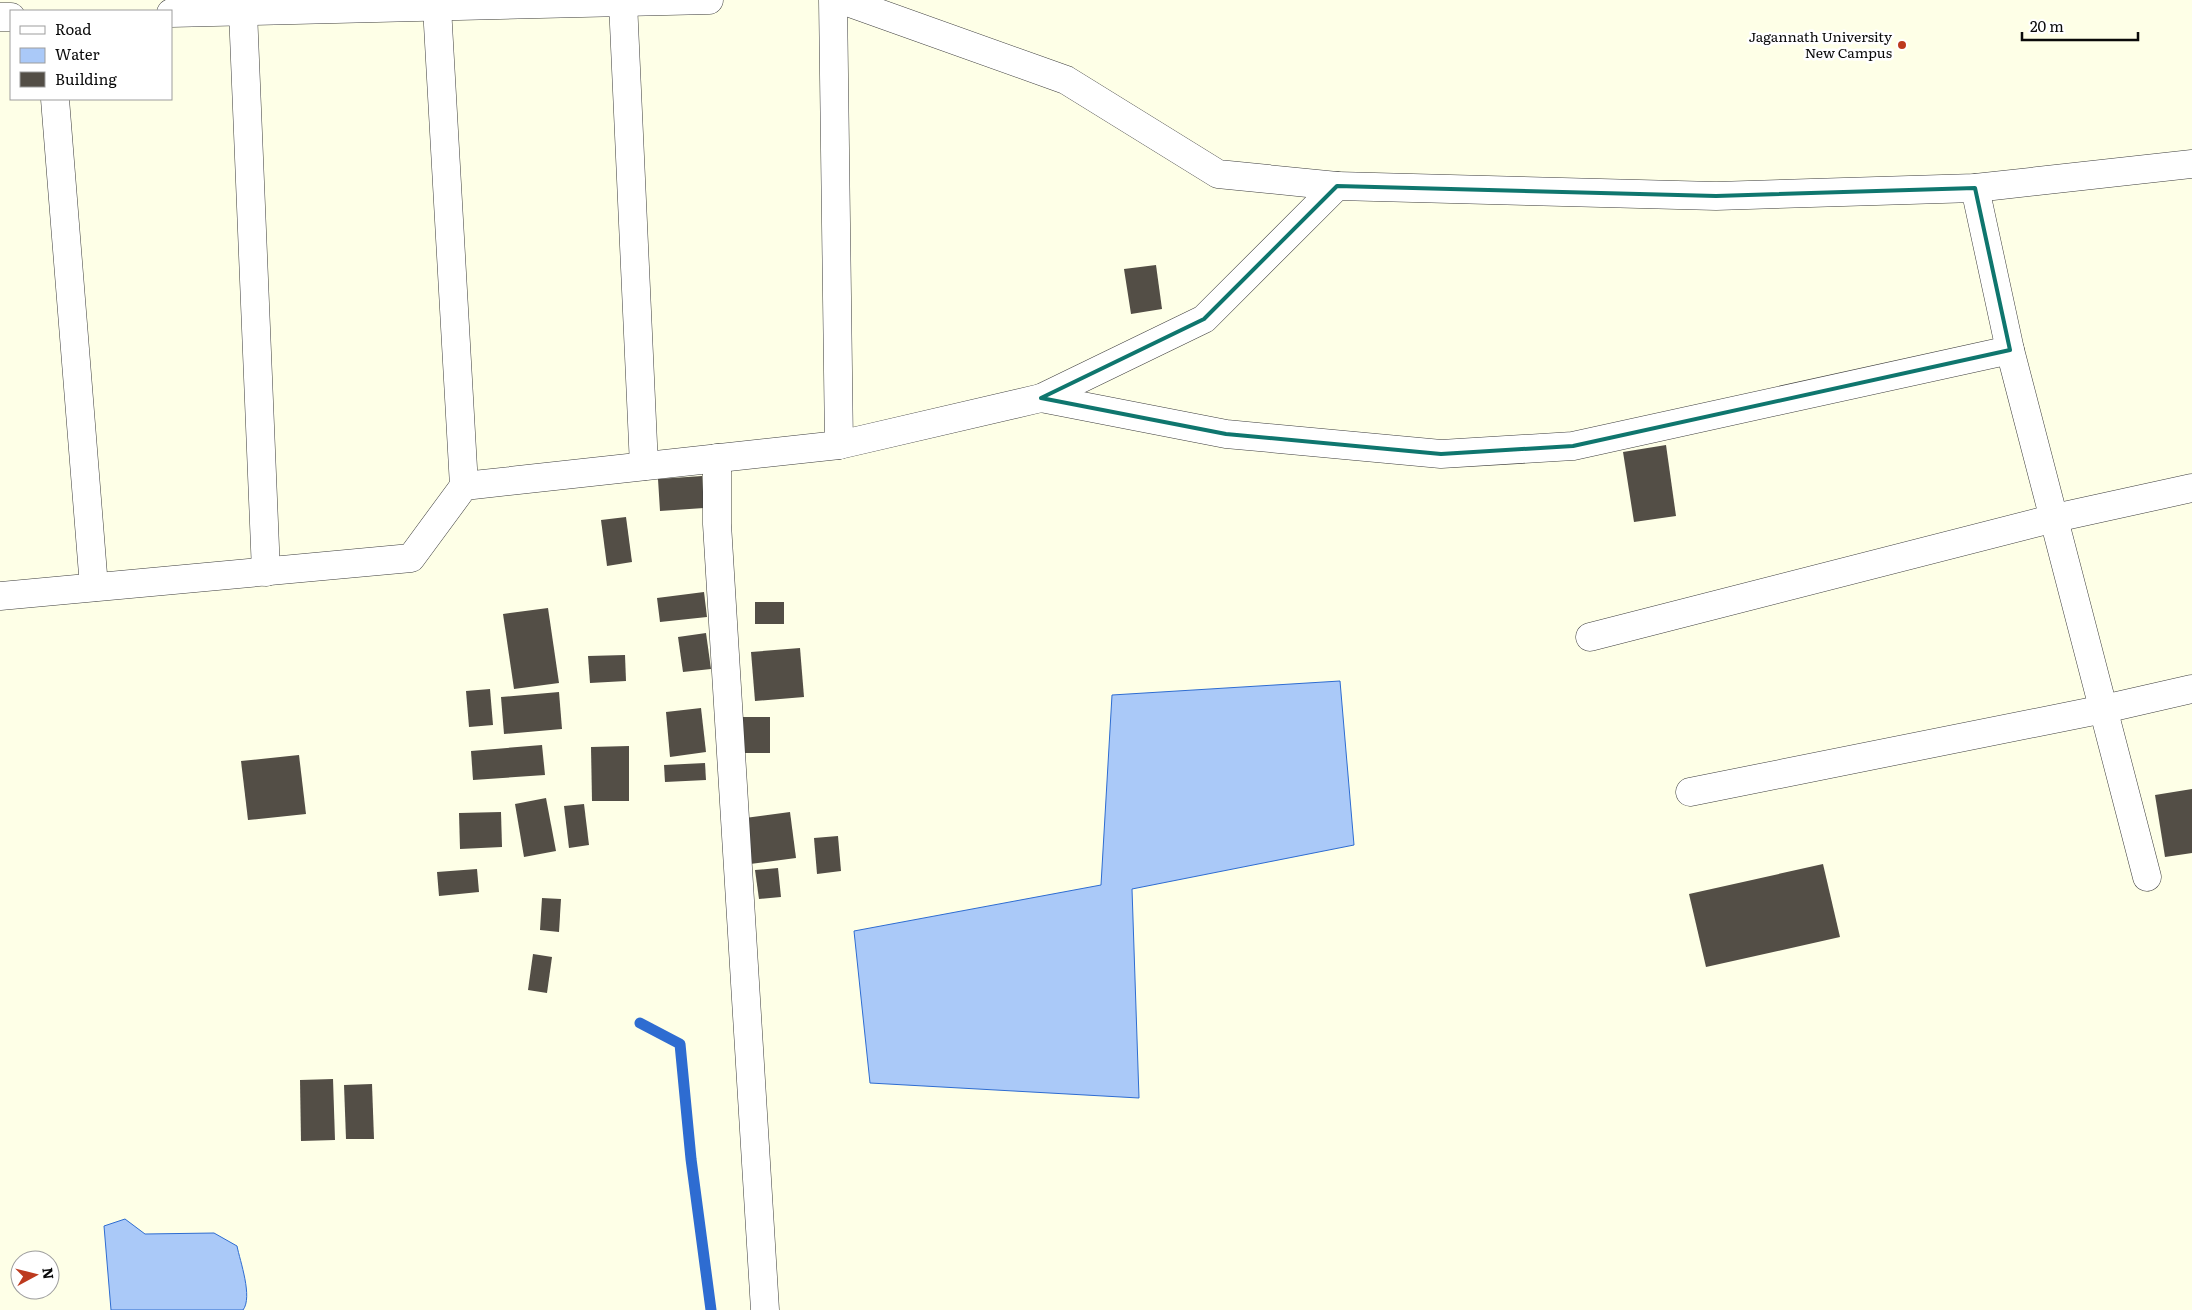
<svg xmlns="http://www.w3.org/2000/svg" width="2192" height="1310" font-family="Literata,serif">
  <rect width="100%" height="100%" fill="#feffe7"/>
  <g fill="#aac9f8" stroke="#2e6cd1">
    <polygon points="1340,681 1354,845 1132,889 1139,1098 870,1083 854,931 1101,885 1112,695"/>
    <path d="M125,1219L145,1234L214,1233L237,1246C240,1261 253,1297 243,1310H111L104,1226Z"/>
  </g>
  <g fill="none" stroke-linecap="round" stroke-linejoin="round">
    <polyline stroke="#2e6cd1" stroke-width="11" points="640,1023 680,1044 691,1159 711,1310"/>
  </g>
  <g fill="#534e46">
    <polygon points="1156,265 1162,309 1131,314 1124,269"/>
    <polygon points="1666,445 1676,516 1634,522 1623,452"/>
    <polygon points="702,476 704,508 660,511 658,479"/>
    <polygon points="626,517 632,562 607,566 601,520"/>
    <polygon points="704,592 707,617 660,622 657,598"/>
    <rect x="755" y="602" width="29" height="22"/>
    <polygon points="548,608 559,683 514,689 503,614"/>
    <polygon points="706,633 711,669 683,672 678,637"/>
    <polygon points="800,648 804,697 755,701 751,652"/>
    <polygon points="625,655 626,681 590,683 588,656"/>
    <polygon points="490,689 493,725 469,727 466,691"/>
    <polygon points="559,692 562,729 504,734 501,697"/>
    <polygon points="701,708 706,752 670,757 666,712"/>
    <rect x="739" y="717" width="31" height="36"/>
    <polygon points="542,745 545,775 473,780 471,751"/>
    <polygon points="629,746 629,801 592,801 591,747"/>
    <polygon points="299,755 306,814 248,820 241,761"/>
    <polygon points="705,763 706,780 665,782 664,765"/>
    <polygon points="2192,789 2192,853 2165,857 2155,795"/>
    <polygon points="546,798 556,851 524,857 515,804"/>
    <polygon points="584,804 589,845 569,848 564,806"/>
    <polygon points="501,812 502,847 460,849 459,813"/>
    <polygon points="790,812 796,858 750,864 745,818"/>
    <polygon points="838,836 841,871 817,874 814,838"/>
    <polygon points="1823,864 1840,937 1706,967 1689,894"/>
    <polygon points="778,868 781,897 759,899 755,870"/>
    <polygon points="477,869 479,892 439,896 437,872"/>
    <polygon points="542,898 561,899 559,932 540,930"/>
    <polygon points="533,954 552,957 547,993 528,990"/>
    <polygon points="333,1079 335,1140 301,1141 300,1080"/>
    <polygon points="372,1084 374,1139 346,1139 344,1085"/>
  </g>
  <g fill="none" stroke-linecap="round" stroke-linejoin="round">
    <g stroke="#3d3d3d" stroke-width="29">
      <g id="minor">
        <polyline points="842,0 1066,80 1218,174 1337,186"/>
        <polyline points="623,2 644,466"/>
        <polyline points="437,7 464,486"/>
        <polyline points="243,11 266,572"/>
        <polyline points="171,13 709,0"/>
        <polyline points="0,17 11,17"/>
        <polyline points="55,99 94,587"/>
        <polyline points="1975,188 2010,350 2147,877"/>
        <polyline points="1041,398 1226,434 1441,454 1573,446 2010,350"/>
        <polyline points="839,445 1041,398 1204,319 1337,186 1716,196 1975,188 2192,164"/>
        <polyline points="717,458 717,524 765,1310"/>
        <polyline points="0,596 411,558 464,486 839,445 833,0"/>
        <polyline points="1590,637 2055,518 2192,488"/>
        <polyline points="1690,792 2104,709 2192,689"/>
      </g>
    </g>
    <use href="#minor" stroke="#fff" stroke-width="28"/>
  </g>
  <path fill="none" stroke="#0f766e" stroke-width="4" stroke-linejoin="round" d="M1337,186L1716,196L1975,188L2010,350L1573,446L1441,454L1226,434L1041,398L1204,319Z"/>
  <circle fill="#bd3a1e" stroke="#fff" stroke-width="2" cx="1902" cy="45" r="5"/>
  <g text-anchor="middle" stroke-width="5" stroke-linejoin="round" paint-order="stroke">
    <g font-size="14" fill="#0a0a0a" stroke="#fff" text-anchor="end">
      <text x="1892" y="42">Jagannath University<tspan x="1892" dy="16">New Campus</tspan></text>
    </g>
  </g>
  <rect x="10" y="10" width="162" height="90" fill="#ffffff" stroke="#9d9d9d"/>
  <rect x="20" y="26" width="25" height="8" fill="#ffffff" stroke="#9d9d9d"/>
  <text x="55" y="35" font-size="15" fill="#0a0a0a">Road</text>
  <rect x="20" y="48" width="25" height="15" fill="#aac9f8" stroke="#9d9d9d"/>
  <text x="55" y="60" font-size="15" fill="#0a0a0a">Water</text>
  <rect x="20" y="72" width="25" height="15" fill="#534e46" stroke="#9d9d9d"/>
  <text x="55" y="85" font-size="15" fill="#0a0a0a">Building</text>
  <g transform="translate(35 1275) rotate(83)"><circle r="24" fill="#ffffff" stroke="#9d9d9d"/>
  <path d="M0-4L9 19L0 12L-9 19Z" fill="#bd3a1e"/>
  <text y="-8" font-size="14" font-weight="bold" text-anchor="middle" fill="#0a0a0a">N</text>
  </g>
  <path d="M2022 32v8h116v-8" fill="none" stroke="#0a0a0a" stroke-width="2.5"/>
  <text x="2030" y="32" font-size="15" fill="#0a0a0a" stroke="#ffffff" stroke-width="4" paint-order="stroke">20 m</text>
</svg>
